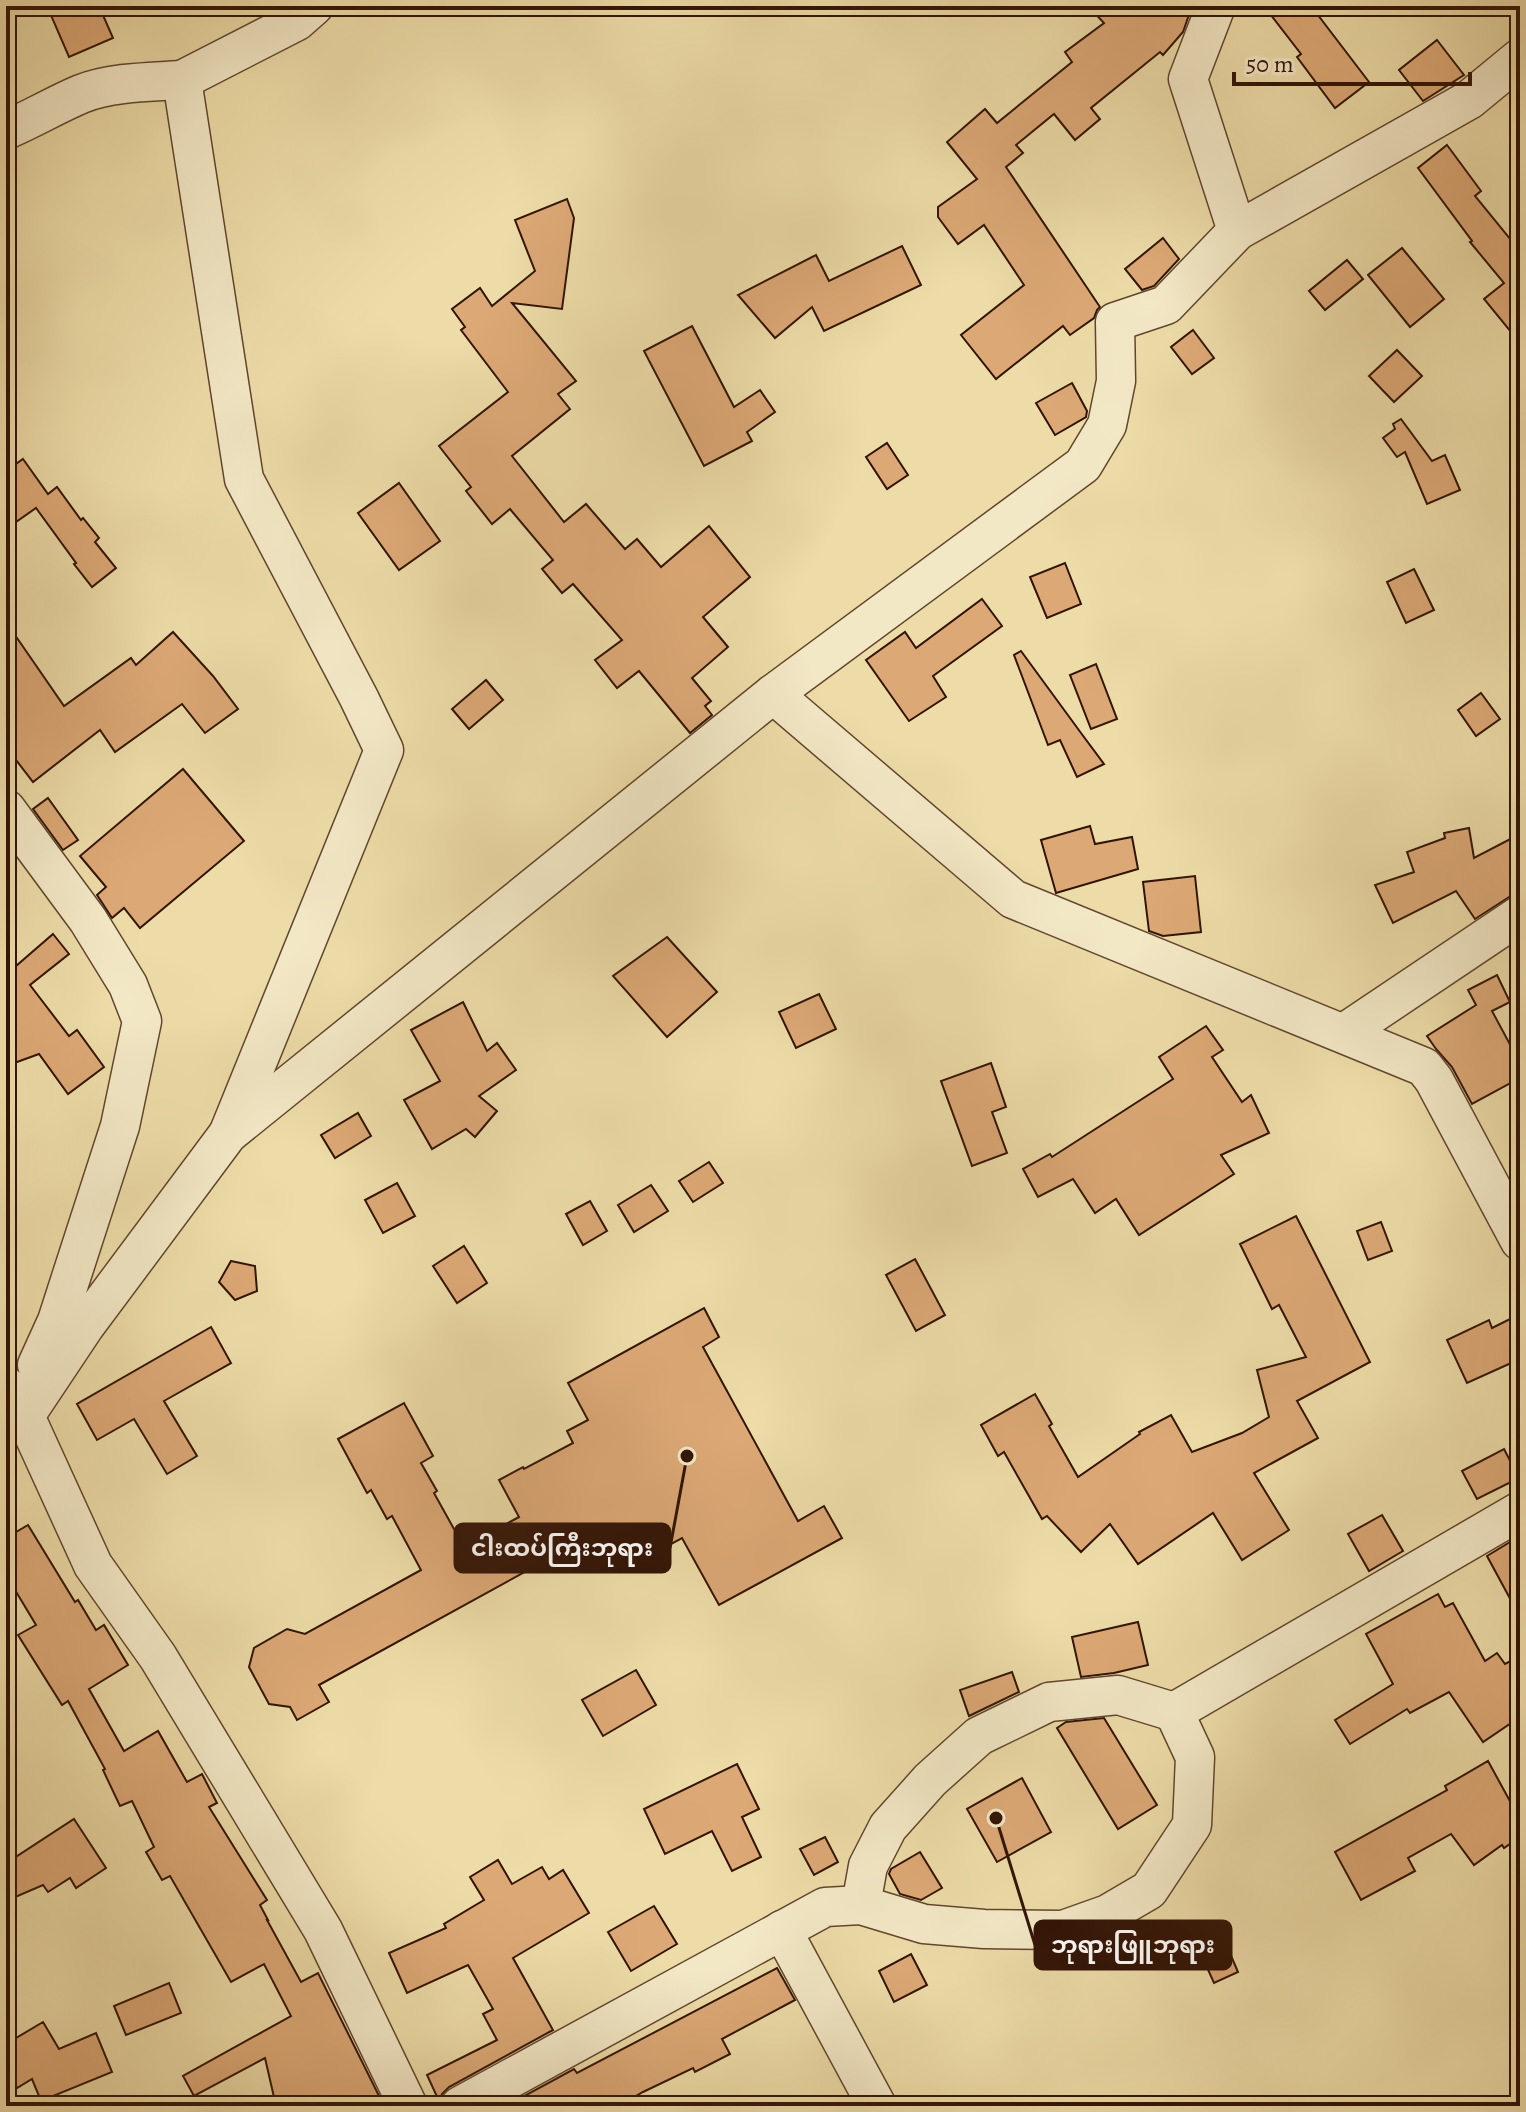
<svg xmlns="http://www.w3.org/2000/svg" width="1526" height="2112" font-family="Alegreya,'Noto Sans Myanmar',serif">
  <rect width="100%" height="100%" fill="#eddca8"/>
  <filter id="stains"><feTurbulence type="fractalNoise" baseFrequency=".0025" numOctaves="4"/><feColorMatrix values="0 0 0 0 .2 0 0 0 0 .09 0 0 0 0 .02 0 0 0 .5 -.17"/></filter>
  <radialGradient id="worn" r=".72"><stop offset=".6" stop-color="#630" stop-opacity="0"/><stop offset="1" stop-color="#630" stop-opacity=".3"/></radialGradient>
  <g fill="#dca876" stroke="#321406" stroke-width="2">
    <polygon points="47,6 99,6 113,38 69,57"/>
    <polygon points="1088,6 1192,6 1183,32 1163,55 1160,52 1091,108 1100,119 1075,140 1054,114 1016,145 1023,153 1006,167 1100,307 1097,310 1094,318 1070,335 1063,326 996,379 961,335 1024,285 984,225 958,244 938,217 938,207 977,179 947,142 985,109 997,123 1072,62 1065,52 1104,23"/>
    <polygon points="1264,6 1311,6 1369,82 1335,108 1297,57 1301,54"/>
    <polygon points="1437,40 1464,75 1423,101 1399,70"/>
    <polygon points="1447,145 1481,191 1475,196 1520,251 1520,343 1484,299 1504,283 1470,242 1472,241 1418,168"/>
    <polygon points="567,199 574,218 562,309 512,303 576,381 558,394 570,409 512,456 564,522 586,504 625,549 637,539 661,567 709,526 750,577 703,617 728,647 692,678 711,701 705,706 712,715 690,733 639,671 617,688 595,660 622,640 573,584 562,593 542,569 553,560 510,509 492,524 466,491 471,487 439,446 508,392 461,330 465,327 452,309 480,288 492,306 535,271 515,220"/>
    <polygon points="1163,238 1179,259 1154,286 1142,290 1125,269"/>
    <polygon points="902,246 921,285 824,331 812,307 775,338 738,295 816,255 829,281"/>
    <polygon points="1402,248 1444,299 1410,327 1368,275"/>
    <polygon points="1347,260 1363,279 1325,310 1309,291"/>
    <polygon points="692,326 734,407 760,390 775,412 747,432 752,441 704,466 644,351"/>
    <polygon points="1193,330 1214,358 1192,374 1171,347"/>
    <polygon points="1397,350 1422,376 1394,402 1369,376"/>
    <polygon points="1072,383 1087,411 1086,417 1055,435 1036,403"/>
    <polygon points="1401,419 1432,461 1445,455 1460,490 1427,504 1405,452 1397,457 1383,438 1395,429 1393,424"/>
    <polygon points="887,443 908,475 887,489 866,457"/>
    <polygon points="23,459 48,494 57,487 81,520 83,518 99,538 95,542 116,568 92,587 74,564 76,563 36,508 6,529 6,471"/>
    <polygon points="399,483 440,541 399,570 358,513"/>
    <polygon points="1065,563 1081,604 1047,618 1030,577"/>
    <polygon points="1414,569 1434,610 1406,623 1387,582"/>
    <polygon points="982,599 1002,626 933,676 946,697 909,721 866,660 905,632 916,648"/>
    <polygon points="6,622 64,706 131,658 136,665 173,632 213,676 238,709 205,733 182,704 115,752 100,730 33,782 6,747"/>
    <polygon points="1021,651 1081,733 1104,764 1077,777 1060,740 1048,745 1014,655"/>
    <polygon points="1096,664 1117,719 1091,729 1070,675"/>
    <polygon points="486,680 503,700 469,729 452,709"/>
    <polygon points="1481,693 1500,719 1476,736 1458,710"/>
    <polygon points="183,769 244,841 140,928 124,908 112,918 97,895 106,887 80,856"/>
    <polygon points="48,798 78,840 63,850 33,809"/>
    <polygon points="1090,826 1095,844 1132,837 1138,869 1056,893 1041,840"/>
    <polygon points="1469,828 1474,858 1520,834 1520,890 1475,919 1456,891 1393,923 1375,885 1414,872 1407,852 1445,838 1444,833"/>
    <polygon points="1195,876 1201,932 1163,936 1149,931 1143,882"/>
    <polygon points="53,934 69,954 30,985 69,1036 77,1030 104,1067 68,1094 39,1054 6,1066 6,953 16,966"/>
    <polygon points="667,937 717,992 667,1037 613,976"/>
    <polygon points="1497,975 1510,1002 1492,1011 1520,1063 1520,1078 1472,1104 1452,1067 1436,1049 1427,1036 1476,1005 1468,990"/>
    <polygon points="819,994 836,1029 796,1048 779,1012"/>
    <polygon points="463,1002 487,1051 497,1043 516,1070 479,1096 497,1111 475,1137 466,1129 432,1149 404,1100 440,1081 411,1030"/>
    <polygon points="1206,1026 1223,1050 1212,1057 1242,1102 1251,1095 1269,1133 1221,1155 1234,1174 1139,1235 1116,1199 1095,1213 1073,1179 1038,1197 1023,1169 1050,1154 1052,1157 1173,1079 1159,1057"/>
    <polygon points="991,1063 1006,1107 992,1112 1007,1153 972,1166 941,1081"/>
    <polygon points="358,1113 371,1136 335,1158 321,1135"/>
    <polygon points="709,1162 723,1183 693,1202 679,1181"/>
    <polygon points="397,1183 415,1216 383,1233 365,1200"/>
    <polygon points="651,1185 668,1211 634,1232 618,1205"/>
    <polygon points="590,1201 607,1231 583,1245 566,1214"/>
    <polygon points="1296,1216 1370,1362 1297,1401 1318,1438 1254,1473 1289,1530 1242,1560 1213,1513 1138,1564 1110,1524 1081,1552 1047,1516 1042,1519 1004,1452 998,1456 981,1425 1035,1394 1052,1424 1049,1426 1078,1477 1140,1434 1139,1432 1171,1415 1192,1452 1242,1433 1269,1417 1257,1370 1306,1357 1279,1305 1272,1309 1240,1244"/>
    <polygon points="1381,1222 1392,1251 1368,1260 1357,1231"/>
    <polygon points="464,1246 487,1283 457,1303 433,1266"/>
    <polygon points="915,1259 945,1315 916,1331 886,1275"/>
    <polygon points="231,1261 255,1266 257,1291 235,1300 219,1282"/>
    <polygon points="704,1308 719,1337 703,1347 798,1521 824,1506 842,1538 719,1605 682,1538 638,1562 628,1544 606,1556 594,1534 319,1685 329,1702 297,1720 290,1707 269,1704 249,1667 254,1648 287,1629 305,1634 421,1570 392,1516 387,1519 371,1490 367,1493 338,1439 404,1403 433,1456 421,1463 437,1491 434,1493 464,1547 519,1517 499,1480 523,1467 524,1469 573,1443 567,1431 588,1420 568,1383"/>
    <polygon points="1520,1314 1520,1359 1467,1383 1447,1340 1489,1320 1492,1328"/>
    <polygon points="211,1327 231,1363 164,1401 197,1456 167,1474 134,1419 97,1440 77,1404"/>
    <polygon points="1504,1449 1519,1478 1477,1499 1462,1471"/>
    <polygon points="1382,1515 1403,1551 1369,1571 1348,1534"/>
    <polygon points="28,1525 75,1602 78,1600 96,1630 104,1625 128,1665 89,1689 124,1751 158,1731 187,1782 202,1774 217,1803 209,1807 267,1900 260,1905 268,1920 267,1920 301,1982 318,1973 384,2106 276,2106 265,2058 194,2096 183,2076 291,2016 264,1964 231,1982 170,1876 162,1880 146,1852 154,1847 132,1801 120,1806 103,1770 105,1769 68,1701 62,1705 18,1635 36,1625 6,1575 6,1538"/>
    <polygon points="1520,1536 1520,1617 1487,1556"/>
    <polygon points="1438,1594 1445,1607 1453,1603 1485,1661 1497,1653 1505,1664 1520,1656 1520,1717 1483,1742 1449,1692 1410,1713 1407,1709 1350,1744 1335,1720 1393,1684 1366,1634"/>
    <polygon points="1138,1622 1148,1665 1114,1673 1081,1677 1072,1637"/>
    <polygon points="636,1670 656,1705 603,1736 582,1700"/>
    <polygon points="1012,1672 1019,1692 969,1716 960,1690"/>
    <polygon points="1104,1718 1157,1805 1118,1829 1057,1728 1066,1722"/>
    <polygon points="1488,1761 1511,1803 1520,1797 1520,1837 1504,1848 1502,1845 1474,1865 1451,1834 1408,1858 1415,1871 1361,1900 1335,1852 1447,1790 1445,1786"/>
    <polygon points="737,1764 759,1809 742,1817 761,1857 732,1871 712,1831 665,1854 644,1809"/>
    <polygon points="1022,1778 1051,1832 997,1862 967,1809"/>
    <polygon points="74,1819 106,1868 76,1888 70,1878 48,1892 43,1885 6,1901 6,1861 14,1858"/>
    <polygon points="825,1837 838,1862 814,1875 800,1849"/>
    <polygon points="920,1852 942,1888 921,1900 900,1894 889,1874 891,1869"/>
    <polygon points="498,1860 512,1884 542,1867 549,1879 563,1870 589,1913 513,1958 553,2030 449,2087 442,2094 439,2101 427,2075 497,2040 483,2014 493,2009 468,1965 407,1993 389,1953 446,1928 444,1924 484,1900 470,1877"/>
    <polygon points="654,1906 677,1944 631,1971 608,1932"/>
    <polygon points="1226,1944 1238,1972 1214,1983 1201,1954"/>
    <polygon points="911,1954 927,1985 894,2002 879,1971"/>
    <polygon points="777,1968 795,2000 722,2039 730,2054 695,2072 693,2068 643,2092 619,2106 506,2106 574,2069 577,2073"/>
    <polygon points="169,1983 181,2013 126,2035 114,2006"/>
    <polygon points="43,2022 59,2049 96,2033 112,2072 41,2101 32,2079 17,2088 6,2068 6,2044"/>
  </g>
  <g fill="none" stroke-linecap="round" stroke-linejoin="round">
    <g stroke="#61462e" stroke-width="41">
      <g id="minor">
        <polyline points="1216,6 1188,79 1237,231"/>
        <path d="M6,130C32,119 55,105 81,94C111,82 150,82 182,80"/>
        <polyline points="773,694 1013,899 1424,1067 1434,1080 1520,1241"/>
        <polyline points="6,809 88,920 128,985 142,1021 120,1126 57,1321 37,1365"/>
        <polyline points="1344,1033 1520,915"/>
        <polyline points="229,1132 384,750 359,698 244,479 182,80 297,21 314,6"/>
        <polyline points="6,1386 20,1400 25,1416 93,1565 158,1657 323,1930 408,2106"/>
        <polyline points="6,1428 25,1416 85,1326 228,1134 773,694 1083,465 1107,425 1116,381 1115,322 1166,305 1237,231 1469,100 1520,58"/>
        <polyline points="861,1905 868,1866 888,1827 930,1780 979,1736 1049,1702 1118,1695 1174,1712"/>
        <polyline points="782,1930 877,2106"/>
        <polyline points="460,2106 825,1907 861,1905 924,1924 984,1929 1063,1930 1108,1914 1149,1890 1192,1825 1195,1757 1174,1712 1520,1511"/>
      </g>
    </g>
    <use href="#minor" stroke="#f3e8c6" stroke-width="38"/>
  </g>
  <path fill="none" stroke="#321406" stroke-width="3" d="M687 1456L670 1548M996 1818L1035 1945"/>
  <g fill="#321406" stroke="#f3e8c6" stroke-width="3">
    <circle cx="687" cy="1456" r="8"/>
    <circle cx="996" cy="1818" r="8"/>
  </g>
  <g fill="#321406" stroke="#321406" stroke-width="3">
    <rect x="455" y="1524" width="215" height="48" rx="8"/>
    <rect x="1035" y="1921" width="196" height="48" rx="8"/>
  </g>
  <g font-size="24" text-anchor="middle" font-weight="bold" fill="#fff">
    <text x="562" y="1556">ငါးထပ်ကြီးဘုရား</text>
    <text x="1133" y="1953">ဘုရားဖြူဘုရား</text>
  </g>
  <rect width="1526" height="2112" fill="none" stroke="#eddca8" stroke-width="32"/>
  <rect x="8" y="8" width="1510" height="2096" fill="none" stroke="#321406" stroke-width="4"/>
  <rect x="16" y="16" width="1494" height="2080" fill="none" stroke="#321406" stroke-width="2"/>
  <path d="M1234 72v12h236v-12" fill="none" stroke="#321406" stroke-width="4"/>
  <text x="1246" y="72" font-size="24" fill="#321406" stroke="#f3e8c6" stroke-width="6" paint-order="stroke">50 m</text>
  <rect width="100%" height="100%" filter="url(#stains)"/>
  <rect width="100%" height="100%" fill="url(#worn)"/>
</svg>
